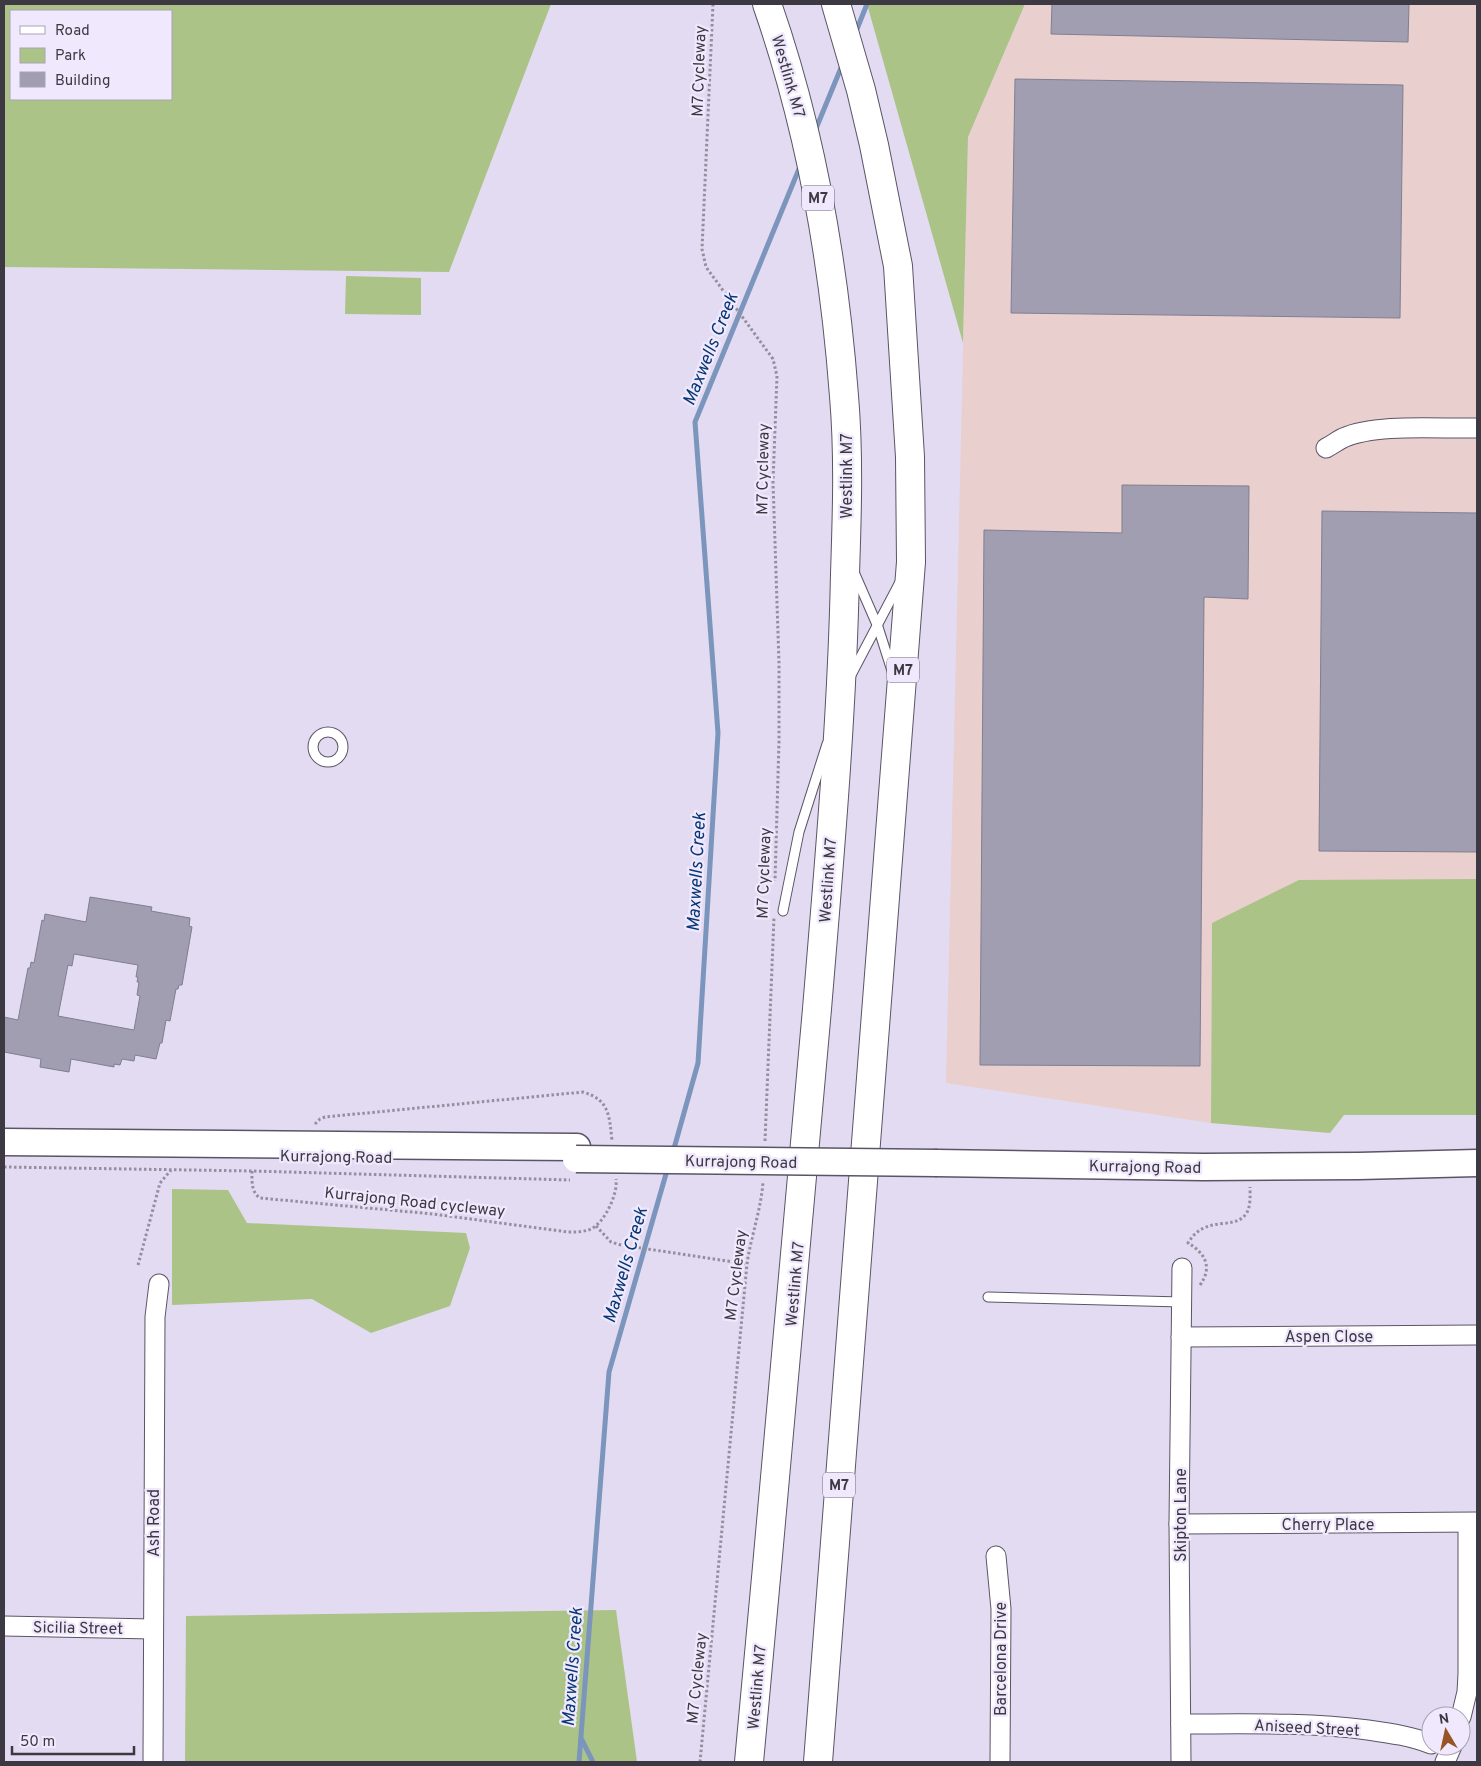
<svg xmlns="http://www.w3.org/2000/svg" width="1481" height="1766" font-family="Overpass,sans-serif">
  <rect width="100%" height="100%" fill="#e3dbf1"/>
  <polygon fill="#e9cfce" points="1025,4 1477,4 1477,882 1212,923 1211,1123 946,1083 968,137"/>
  <g fill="#abc387" fill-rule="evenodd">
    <path d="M4,4H551L449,272L4,267ZM11,11H171V99H11Z"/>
    <polygon points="867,4 1025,4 968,137 963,343"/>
    <polygon points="346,276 421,278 421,315 345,314"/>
    <polygon points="1477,879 1477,1115 1344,1115 1330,1133 1211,1123 1212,923 1299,880"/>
    <polygon points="172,1189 228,1190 247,1223 466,1233 470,1248 450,1306 371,1333 312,1299 172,1305"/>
    <polygon points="616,1610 637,1762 185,1762 186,1616"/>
  </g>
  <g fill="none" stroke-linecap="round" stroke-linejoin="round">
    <g stroke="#7c95bc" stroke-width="5">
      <polyline points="855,34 867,4"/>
      <polyline points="815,131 843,63"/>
      <polyline points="673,1152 698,1063 718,733 695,422 801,164"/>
      <polyline points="582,1740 593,1762"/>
      <polyline points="579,1762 609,1372 668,1167"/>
    </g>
  </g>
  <g fill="#a19eb2" stroke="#817e91" fill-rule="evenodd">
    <polygon points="1052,4 1409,4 1408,42 1051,34"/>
    <polygon points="1015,79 1403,85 1400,318 1011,313"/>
    <polygon points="1122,485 1249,486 1248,599 1204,597 1200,1066 980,1065 984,530 1122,533"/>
    <polygon points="1322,511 1477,513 1477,852 1319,851"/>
    <path d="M90,897L152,907L151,911L190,918L189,926L192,927L182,985H179L178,989H176L170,1021L166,1020L162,1043H160L156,1059L135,1055L134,1061L122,1059L120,1065L114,1064V1067L71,1059L69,1072L40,1067L41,1059L4,1052V1017L18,1020L28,968H30L31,962L34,963L42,920L44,921L45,914L86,922ZM74,954L138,965L136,977H138L137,982H139L137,995L140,996L134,1030L58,1016L68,965L72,966Z"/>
  </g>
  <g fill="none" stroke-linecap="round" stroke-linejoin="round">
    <g stroke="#5b5466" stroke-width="11">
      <g id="service">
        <polyline points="854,572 878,627 893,674"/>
        <polyline points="850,677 900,582"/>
        <circle cx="328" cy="747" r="15"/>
        <polyline points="783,911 799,832 827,744"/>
        <polyline points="988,1297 1182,1302"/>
      </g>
    </g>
    <g stroke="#5b5466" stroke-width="21">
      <g id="minor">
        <path d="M1326,448C1332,445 1337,441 1343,438C1376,423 1440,429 1477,428"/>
        <polyline points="1181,1337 1477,1335"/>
        <polyline points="1179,1524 1477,1522"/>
        <polyline points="996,1556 1001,1609 1000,1762"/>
        <polyline points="4,1626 153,1629"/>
        <polyline points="1461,1717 1467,1692 1468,1674 1468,1523"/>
        <path d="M1181,1724C1244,1724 1306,1722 1368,1730C1389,1733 1411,1736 1431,1744"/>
        <polyline points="153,1762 155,1317 159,1284"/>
        <polyline points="1181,1762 1179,1524 1182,1268"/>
        <polyline points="1445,1762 1452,1746"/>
      </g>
    </g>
    <g stroke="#5b5466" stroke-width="29">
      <g id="secondary">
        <polyline points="4,1142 577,1147"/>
        <polyline points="937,1163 1203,1167 1359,1166 1477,1163"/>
      </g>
    </g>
    <g stroke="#5b5466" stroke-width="30">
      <g id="motorway">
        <path d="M749,1762C772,1511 796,1260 817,1009C829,864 842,719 845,574C847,514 849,455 844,396C834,263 811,130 767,4"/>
        <polyline points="818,1762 911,562 910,457 898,266 874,145 861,90 836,4"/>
      </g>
    </g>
    <g stroke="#948f9f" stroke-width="3" stroke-dasharray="2.5 2.5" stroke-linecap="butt">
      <polyline points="713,4 702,249 706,267 773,359 777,376 773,482 779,663 779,741 775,881"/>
      <path d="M315,1124L320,1119L325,1117L583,1092C610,1100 609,1116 612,1140"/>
      <polyline points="765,1141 774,917"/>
      <polyline points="4,1167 252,1171 570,1180"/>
      <path d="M252,1171C252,1181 251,1192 260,1198L433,1214L568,1232C576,1232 584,1232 591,1229C605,1222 618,1194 616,1179"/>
      <polyline points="596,1226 611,1242 621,1245 747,1264"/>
      <polyline points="138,1265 160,1183 171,1170"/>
      <path d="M1200,1285C1213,1267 1205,1253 1188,1243C1205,1214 1234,1231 1246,1214C1251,1207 1250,1195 1250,1187"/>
      <path d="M700,1762L747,1264C751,1236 761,1210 763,1182"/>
    </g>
    <use href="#service" stroke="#fff" stroke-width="9"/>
    <use href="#minor" stroke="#fff" stroke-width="19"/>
    <use href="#secondary" stroke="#fff" stroke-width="26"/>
    <use href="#motorway" stroke="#fff" stroke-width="28"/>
    <g stroke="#5b5466" stroke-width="29" stroke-linecap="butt">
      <polyline id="secondary-bridge" points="576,1159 937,1163"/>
    </g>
    <use href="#secondary-bridge" stroke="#fff" stroke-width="26"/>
  </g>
  <g text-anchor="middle" stroke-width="4.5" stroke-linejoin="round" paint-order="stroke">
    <g fill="#f0e9fe" stroke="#726e7a" stroke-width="1">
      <rect x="802" y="185.5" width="32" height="25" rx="4"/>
      <rect x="887" y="657.5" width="32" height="25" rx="4"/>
      <rect x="823" y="1472.5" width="32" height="25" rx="4"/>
    </g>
    <g font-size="15" font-weight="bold" fill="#3c3942">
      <text x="818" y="203">M7</text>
      <text x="903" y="675">M7</text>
      <text x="839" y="1490">M7</text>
    </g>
    <g font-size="16" fill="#3c3942" stroke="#f0e9fe">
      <text transform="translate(698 71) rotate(-88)" y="6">M7 Cycleway</text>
      <text transform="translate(789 76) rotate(74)" y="6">Westlink M7</text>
      <text transform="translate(762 469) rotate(-89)" y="6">M7 Cycleway</text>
      <text transform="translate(846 476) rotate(-90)" y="6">Westlink M7</text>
      <text transform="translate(763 873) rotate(-88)" y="6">M7 Cycleway</text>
      <text transform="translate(827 880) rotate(-86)" y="6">Westlink M7</text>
      <text transform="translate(336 1156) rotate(1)" y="6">Kurrajong Road</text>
      <text transform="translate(741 1161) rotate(1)" y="6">Kurrajong Road</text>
      <text transform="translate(1145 1166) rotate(1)" y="6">Kurrajong Road</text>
      <text transform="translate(415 1201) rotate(6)" y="6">Kurrajong Road cycleway</text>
      <text transform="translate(735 1275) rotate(-83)" y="6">M7 Cycleway</text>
      <text transform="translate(794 1284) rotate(-85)" y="6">Westlink M7</text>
      <text x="1329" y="1342">Aspen Close</text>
      <text transform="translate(1180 1515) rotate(-90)" y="6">Skipton Lane</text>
      <text transform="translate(153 1523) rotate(-90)" y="6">Ash Road</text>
      <text x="1328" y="1530">Cherry Place</text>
      <text transform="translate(78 1627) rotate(1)" y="6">Sicilia Street</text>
      <text transform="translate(1000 1659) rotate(-90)" y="6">Barcelona Drive</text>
      <text transform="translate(696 1678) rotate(-84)" y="6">M7 Cycleway</text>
      <text transform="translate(756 1687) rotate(-85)" y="6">Westlink M7</text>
      <text transform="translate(1307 1727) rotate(3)" y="6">Aniseed Street</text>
    </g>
    <g font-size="18" font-style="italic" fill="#073774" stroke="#f0e9fe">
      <text transform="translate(710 349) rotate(-68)" y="6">Maxwells Creek</text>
      <text transform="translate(696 872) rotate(-87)" y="6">Maxwells Creek</text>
      <text transform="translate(625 1265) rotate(-74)" y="6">Maxwells Creek</text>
      <text transform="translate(572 1667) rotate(-86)" y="6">Maxwells Creek</text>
    </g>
  </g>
  <rect width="1481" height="1766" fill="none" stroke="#3c3942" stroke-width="10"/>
  <rect x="10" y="10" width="162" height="90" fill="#f0e9fe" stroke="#a8a3b3"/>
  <rect x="20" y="26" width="25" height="8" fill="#ffffff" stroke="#a8a3b3"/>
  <text x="55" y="35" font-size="15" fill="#3c3942">Road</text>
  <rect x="20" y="48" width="25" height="15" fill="#abc387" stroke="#a8a3b3"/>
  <text x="55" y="60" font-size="15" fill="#3c3942">Park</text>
  <rect x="20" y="72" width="25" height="15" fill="#a19eb2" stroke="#a8a3b3"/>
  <text x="55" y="85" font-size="15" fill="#3c3942">Building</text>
  <g transform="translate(1446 1731) rotate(351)"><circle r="24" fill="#f0e9fe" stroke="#a8a3b3"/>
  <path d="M0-4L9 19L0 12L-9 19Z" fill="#975424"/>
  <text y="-8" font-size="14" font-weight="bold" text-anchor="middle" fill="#3c3942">N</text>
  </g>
  <path d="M12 1746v8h122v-8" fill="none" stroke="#3c3942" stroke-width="2.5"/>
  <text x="20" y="1746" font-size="15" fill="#3c3942" stroke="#f0e9fe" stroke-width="4" paint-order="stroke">50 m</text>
</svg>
